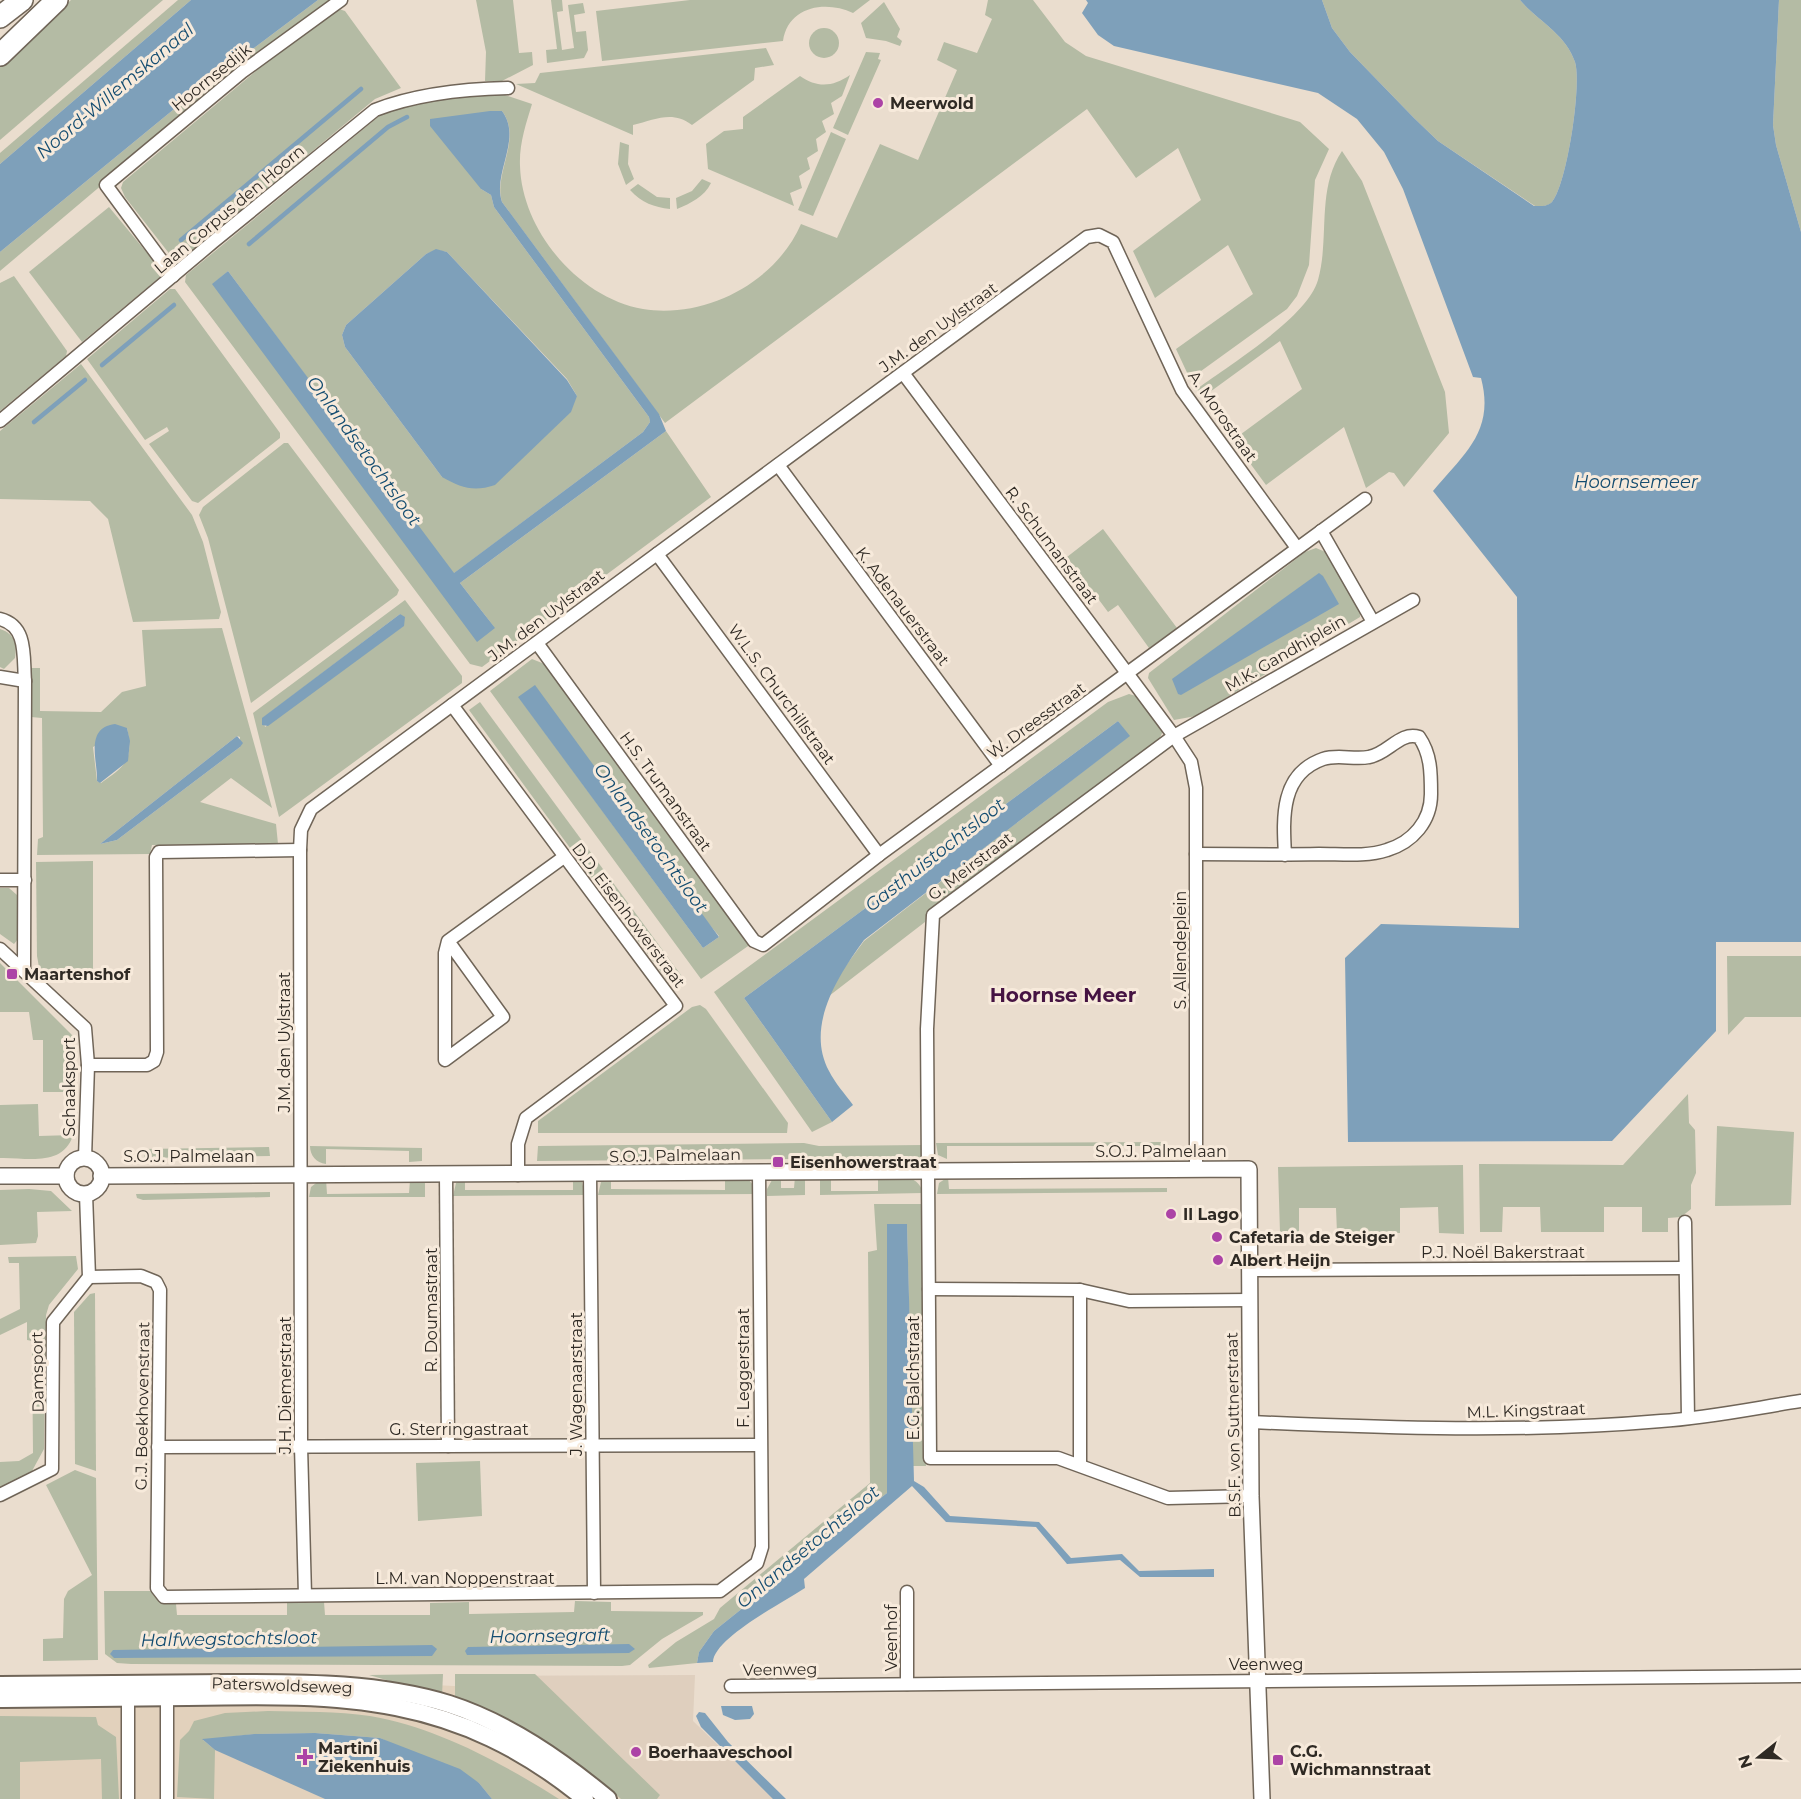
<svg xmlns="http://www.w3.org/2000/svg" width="1801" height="1799" font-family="Montserrat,sans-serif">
  <rect width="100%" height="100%" fill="#eaddce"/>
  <polygon fill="#e2d1bc" points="435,1685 656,1697 768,1799 0,1799 0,1692"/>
  <polygon fill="#dfcfbe" points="695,1675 693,1721 774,1799 625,1799 473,1676"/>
  <g fill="#b4bba4" fill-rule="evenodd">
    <polygon points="71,0 163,0 0,140 0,65"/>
    <polygon points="178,0 191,0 0,164 0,153"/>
    <polygon points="318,0 334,0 200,102 0,271 0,252 190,96"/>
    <polygon points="476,0 513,0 519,53 532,52 533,65 502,81 485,81 486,52"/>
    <polygon points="551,0 562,0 563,11 557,12 562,50 574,48 568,5 583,3 585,13 574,15 576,32 586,31 588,50 584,58 547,63 546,50 557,49"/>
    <path d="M690,0H870L853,13C826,0 788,6 783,41L602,61L596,11Z"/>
    <path d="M988,0H1033L1065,42L1086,56L1300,122L1329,149L1315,180L1309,265L1297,296L1287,309L1190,379L1176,349L1253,294L1228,245L1155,298L1133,251L1201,200L1178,148L1136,178L1087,109L665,423L502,202C493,173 523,139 502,111L481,189L491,195L494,207L649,417L650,422L643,432L453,574L228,271L213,284L495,628L460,583L666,431L711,497L482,667L470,664L185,282L186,275L383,113L416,103L499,93L532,104C526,124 519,144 520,166C522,231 579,298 643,309C706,319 776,282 801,224L837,238L880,144L918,160L957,70L937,60L944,42L977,53L992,19L985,15ZM436,250L447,252L567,379L577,396L442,477L345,347L342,335L346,325L426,254Z"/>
    <path d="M1322,0H1520C1538,21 1566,34 1575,62C1582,84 1567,185 1552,202C1547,207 1541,206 1535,206L1438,141L1414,118L1350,52L1332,28Z"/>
    <polygon points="1779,0 1801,0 1801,232 1776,145 1773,125"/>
    <polygon points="884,2 900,29 897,37 902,41 900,46 886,41 866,38 861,23"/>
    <polygon points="339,9 345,11 401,88 375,99 179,262 175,261 125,197 121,188 123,182 275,55"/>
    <circle cx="824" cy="43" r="15"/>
    <path d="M766,48L774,65L755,68L754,80L692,125C672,110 655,120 633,125V135L516,84L535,83L540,73Z"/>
    <polygon points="866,52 880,53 878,59 881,60 848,135 833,128"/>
    <path d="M850,75L842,96L831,103L834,114L822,121L826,132L816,139L818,151L807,158L810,169L799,176L802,188L790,193L794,206L708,169L706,144L724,131L743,129V117L800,76C817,88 833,87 850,75Z"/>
    <polygon points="831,132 846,139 813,216 798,210"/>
    <polygon points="620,142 629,145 628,164 634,179 626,185 618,164"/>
    <path d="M1342,151L1362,181L1445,392L1449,433L1404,487L1394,473L1389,472L1366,488L1344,427L1266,485L1233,440L1302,389L1280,341L1203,397L1197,389C1229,365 1307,318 1318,280C1330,237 1316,190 1342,151Z"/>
    <path d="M702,179L711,183C704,197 691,203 677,209L676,198L692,191Z"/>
    <path d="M638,184L657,197L670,198V209C654,207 642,203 630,190Z"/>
    <polygon points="109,207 162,271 160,277 82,342 29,272"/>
    <polygon points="14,276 67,351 66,356 0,411 0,283"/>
    <polygon points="170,289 175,289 280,433 280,438 198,503 192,501 149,444 169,431 167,427 145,440 87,359"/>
    <polygon points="81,364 192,515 203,542 221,612 219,619 133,622 108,519 90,501 0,499 0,431"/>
    <polygon points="284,443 288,443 399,590 397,595 251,703 208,538 199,515 203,507"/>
    <polygon points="1103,529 1177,628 1149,648 1118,605 1108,612 1067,557"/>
    <polygon points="1316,548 1328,553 1360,608 1360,617 1196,716 1174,720 1148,678 1149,673 1305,552"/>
    <path d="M405,600L462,676V683L279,817L253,713ZM400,614L403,626L265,727L263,718Z"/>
    <path d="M222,628L272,808L231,778L200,802L276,824L278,844L152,845L150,854L37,855L38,839L43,837L42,718L31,717V668H40V711L101,712L122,692L146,686L142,630ZM127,728C134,760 125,766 101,783L97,781L93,747ZM237,736L240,737V747L117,840L100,844Z"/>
    <path d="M0,629C15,634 17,644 15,658L4,669L0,667Z"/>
    <path d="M532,659L547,665L751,944L701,979L490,691ZM518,696L719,936V937L703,948Z"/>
    <polygon points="1129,694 1136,696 1163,731 1158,742 941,901 927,916 925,922 829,996 839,975 864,941 1129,736 1118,721 744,998 832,1122 812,1132 714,992 1108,702"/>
    <polygon points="480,702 681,975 669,983 469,710"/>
    <polygon points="93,861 93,980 54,981 39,967 37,956 36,862"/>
    <polygon points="0,888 9,888 17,895 18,939 14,944 0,934"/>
    <polygon points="1727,956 1801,956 1801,1017 1745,1017 1728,1035"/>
    <polygon points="0,963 73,1036 74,1092 43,1092 43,1040 33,1040 29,1012 0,1012"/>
    <polygon points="700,1005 706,1009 788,1123 787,1133 538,1133 538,1121 692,1007"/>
    <polygon points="1688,1094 1689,1123 1695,1130 1696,1173 1691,1185 1691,1209 1681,1217 1668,1218 1668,1232 1642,1232 1642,1207 1604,1207 1604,1232 1541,1232 1540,1207 1503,1207 1502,1232 1480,1232 1479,1164 1623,1165"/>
    <path d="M38,1104L39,1136L73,1135C63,1168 25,1157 0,1158V1105Z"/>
    <polygon points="1717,1126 1794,1132 1791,1205 1715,1206"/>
    <polygon points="1163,1142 1163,1146 947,1146 947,1159 938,1155 936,1143"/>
    <polygon points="804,1143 819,1146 924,1145 924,1158 537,1161 538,1146"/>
    <path d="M310,1146L422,1148V1161L409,1162V1151L326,1149V1164C316,1163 310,1155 310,1146Z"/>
    <polygon points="269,1147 270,1156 144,1158 144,1149"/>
    <polygon points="1463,1165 1464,1234 1439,1233 1438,1207 1400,1208 1400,1233 1337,1233 1336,1208 1299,1208 1299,1233 1280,1233 1278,1167"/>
    <polygon points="573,1177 582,1182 585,1195 453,1196 456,1183 465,1179 465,1190 573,1190"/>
    <polygon points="725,1177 748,1179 754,1186 755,1194 598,1195 601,1182 611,1178 611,1189 725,1190"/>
    <polygon points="795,1177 805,1177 805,1195 767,1196 767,1189 772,1180 781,1178 781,1188 794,1188"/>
    <path d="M820,1177H831V1191H878V1177C895,1177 918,1172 923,1193L820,1195Z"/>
    <polygon points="948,1177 949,1189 1167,1188 1167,1192 937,1194 939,1183"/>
    <polygon points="326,1179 327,1194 409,1193 410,1180 425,1180 425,1197 309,1197 311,1187 320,1180"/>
    <polygon points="29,1189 51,1191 72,1211 37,1212 38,1236 36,1243 0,1245 0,1190"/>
    <polygon points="270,1192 270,1197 143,1200 137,1198 136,1194"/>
    <polygon points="874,1204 923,1204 926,1466 913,1466 907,1224 888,1224 887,1493 714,1631 699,1652 697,1663 649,1668 648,1665 676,1642 714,1619 720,1608 870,1483 868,1252 877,1250"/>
    <polygon points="76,1256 78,1269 49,1305 46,1315 44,1449 32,1471 0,1488 0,1462 19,1461 33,1453 32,1341 27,1340 27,1322 0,1335 0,1319 20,1309 19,1263 9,1263 8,1257"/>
    <polygon points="95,1293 96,1471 75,1464 74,1312 90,1294"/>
    <polygon points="480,1461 482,1516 418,1521 416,1463"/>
    <polygon points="75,1470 96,1478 98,1660 43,1661 43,1639 63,1638 64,1599 68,1591 92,1575 46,1485"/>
    <polygon points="104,1591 153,1591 154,1596 163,1604 176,1604 177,1615 287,1615 287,1603 324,1602 325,1615 430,1615 430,1603 469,1602 469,1614 574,1612 575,1601 611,1602 611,1611 703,1612 703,1615 662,1639 630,1665 622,1666 131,1664 117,1663 105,1654"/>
    <polygon points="443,1674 442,1696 369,1675"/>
    <path d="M455,1674H535L660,1795L657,1799H621C571,1753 517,1725 455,1700Z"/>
    <path d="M268,1711C302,1712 337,1711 370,1716C438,1728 500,1762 559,1799H492L479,1783L380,1738L315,1733L254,1734L203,1740L215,1750L214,1799L177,1797L180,1740L189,1731L194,1721L225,1713Z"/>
    <polygon points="0,1716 96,1717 98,1725 116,1737 119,1799 102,1799 101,1759 20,1762 20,1799 0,1799"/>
  </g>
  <g fill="#7ea0ba">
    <polygon points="191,0 318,0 190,96 0,252 0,164"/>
    <path d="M1086,0H1322L1332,28L1350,52L1414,118L1438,141L1534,206C1541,206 1546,207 1552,202C1567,185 1582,84 1575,62C1566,34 1538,21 1520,0H1779L1773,125L1776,145L1801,232V942H1716V1031L1612,1141L1348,1142L1345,958L1381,924L1519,928L1517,597L1433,491C1465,453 1495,431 1481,378L1473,377L1403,189L1384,152L1357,119L1318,93L1114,46L1098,35L1082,13L1088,3Z"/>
    <path d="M490,111H502C523,139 492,173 502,202L659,414L666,431L460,583L495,628L477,642L212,284L228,271L454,573L643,432L650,422L649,417L494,207L491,195L481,189L430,126V119Z"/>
    <path d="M436,249L447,252L567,380L577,396L571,412L495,485C474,492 461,488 442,477L345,347L342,335L346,325L426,254Z"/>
    <polygon points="1319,573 1323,576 1339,604 1181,695 1178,694 1172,679"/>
    <polygon points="400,614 405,617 404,626 268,726 262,725 262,718"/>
    <polygon points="535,685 719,937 703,948 518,697"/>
    <path d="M1118,721L1130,736L864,940C838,976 805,1026 829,1071C835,1083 845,1094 853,1105L832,1122L744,998Z"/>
    <path d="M115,724L127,728L130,741L128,761L100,783L97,781C98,761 84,728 115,724Z"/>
    <polygon points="237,736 243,743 240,747 117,840 100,844"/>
    <path d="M887,1224H907L914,1481L924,1487L950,1516L1039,1522L1071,1558L1122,1554L1139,1571L1214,1569V1577H1140L1120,1560L1067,1564L1036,1527L946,1522L912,1486L804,1579L805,1588C784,1602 714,1638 713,1662L697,1663L699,1652L714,1631L887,1493Z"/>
    <polygon points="629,1644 635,1649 629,1653 467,1655 465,1651 468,1647"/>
    <polygon points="432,1645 437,1649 432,1656 114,1658 110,1654 113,1650"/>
    <polygon points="721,1706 752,1706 754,1714 750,1719 735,1720 723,1715"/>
    <polygon points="699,1712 705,1713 728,1742 786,1799 773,1799 701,1727 696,1716"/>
    <polygon points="315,1733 380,1738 460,1769 479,1783 492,1799 325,1799 215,1750 202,1739 254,1734"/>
  </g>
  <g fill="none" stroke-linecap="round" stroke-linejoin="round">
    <g stroke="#7ea0ba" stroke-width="4.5">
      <polyline points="181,240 361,89"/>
      <polyline points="249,244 388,127 407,117"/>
      <polyline points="102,365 174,305"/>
      <polyline points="34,422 85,380"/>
    </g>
    <g stroke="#706558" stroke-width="15">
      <g id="minor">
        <polyline points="173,276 106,185 242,72 341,0"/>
        <polyline points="903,373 1174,736 1191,762 1196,788 1196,1169"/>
        <path d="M0,421L213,242L375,110C416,94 463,89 508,88"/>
        <polyline points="778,465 1001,766"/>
        <polyline points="1321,531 1373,622"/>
        <polyline points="657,554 879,855"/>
        <path d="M0,619C28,626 23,657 25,681L24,970"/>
        <polyline points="537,643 754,941 763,945 879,855 1365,499"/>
        <polyline points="0,677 25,681"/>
        <polyline points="452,705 676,1006 526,1118 518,1144 518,1175"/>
        <path d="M1196,854C1237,854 1278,855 1319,854C1342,854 1366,857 1387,850C1413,842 1431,821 1431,794C1431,773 1431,754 1419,737C1400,731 1388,754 1369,757C1354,760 1338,754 1323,759C1280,774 1283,818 1285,855"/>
        <polyline points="0,880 25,880"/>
        <polyline points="448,941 503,1017 445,1060 445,953 448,941 564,857"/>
        <polyline points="0,949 85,1028 88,1065 85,1158"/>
        <polyline points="88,1065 147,1065 154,1061 157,1052 156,857 159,852 300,850"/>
        <polyline points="446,1174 448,1446"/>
        <polyline points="590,1174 594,1593"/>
        <polyline points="1685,1222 1688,1418"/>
        <polyline points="1250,1270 1685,1268"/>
        <polyline points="89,1277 141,1276 156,1282 160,1290 157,1588 164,1597 720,1591 757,1563 762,1547 759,1171"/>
        <polyline points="929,1289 1080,1290 1129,1301 1250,1300"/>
        <polyline points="1080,1290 1080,1465"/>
        <path d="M1251,1422C1387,1428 1524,1433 1661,1421C1708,1418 1755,1408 1801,1401"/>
        <polyline points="158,1447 760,1445"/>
        <polyline points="0,1495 52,1469 53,1322 89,1277 86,1194"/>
        <polyline points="1251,1496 1168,1498 1058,1458 930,1458 927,1029 933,915 1174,736 1413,600"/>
        <polyline points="305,1595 301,1446 300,850 301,830 311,809 1087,237 1099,235 1113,242 1182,390 1297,548"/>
        <polyline points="907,1684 907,1592"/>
        <polyline points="731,1686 1801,1676"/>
        <polyline points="128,1691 128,1799"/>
        <polyline points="167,1799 167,1689"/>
      </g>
    </g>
    <g stroke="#706558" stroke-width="18">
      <g id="tertiary">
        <circle cx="84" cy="1176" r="18"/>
        <polyline points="0,1176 66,1176"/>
        <polyline points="101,1176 1249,1169 1251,1496 1262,1799"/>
      </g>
    </g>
    <g stroke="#706558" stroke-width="20">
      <g id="secondary">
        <path d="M0,1685C76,1684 152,1683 228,1683C301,1683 377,1682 449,1704C508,1723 561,1760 608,1799"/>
        <path d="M0,1699C62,1698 124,1698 187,1697C344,1694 456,1693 585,1799"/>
      </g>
    </g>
    <g stroke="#706558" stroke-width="24">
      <g id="motorway">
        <polyline points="0,17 22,0"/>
        <polyline points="0,55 57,0"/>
      </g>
    </g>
    <use href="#minor" stroke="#fff" stroke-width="12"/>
    <use href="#tertiary" stroke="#fff" stroke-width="15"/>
    <use href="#secondary" stroke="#fff" stroke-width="16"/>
    <use href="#motorway" stroke="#fff" stroke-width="21"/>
  </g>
  <g fill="#ac43a6" stroke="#f7eadb" stroke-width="2">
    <circle cx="878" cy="103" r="6"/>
    <rect x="6" y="968" width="12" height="12" rx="3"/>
    <rect x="772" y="1156" width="12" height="12" rx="3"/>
    <circle cx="1171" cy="1214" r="6"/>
    <circle cx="1217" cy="1237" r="6"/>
    <circle cx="1218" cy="1260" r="6"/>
    <circle cx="636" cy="1752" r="6"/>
    <path d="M302 1748h6v6h6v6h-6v6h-6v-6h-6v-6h6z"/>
    <rect x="1272" y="1754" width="12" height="12" rx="3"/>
  </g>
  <g text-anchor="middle" stroke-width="6" stroke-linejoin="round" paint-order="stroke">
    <g font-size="16" fill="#2f2a24" stroke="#f7eadb">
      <text transform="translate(211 77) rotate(-39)" y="6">Hoornsedijk</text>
      <text transform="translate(229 209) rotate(-40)" y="6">Laan Corpus den Hoorn</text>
      <text transform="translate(938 327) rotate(-36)" y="6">J.M. den Uylstraat</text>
      <text transform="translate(1223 416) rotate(55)" y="6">A. Morostraat</text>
      <text transform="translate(1052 545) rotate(53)" y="6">R. Schumanstraat</text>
      <text transform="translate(903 606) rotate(53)" y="6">K. Adenauerstraat</text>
      <text transform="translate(546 615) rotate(-37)" y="6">J.M. den Uylstraat</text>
      <text transform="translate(1285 653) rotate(-30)" y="6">M.K. Gandhiplein</text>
      <text transform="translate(782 694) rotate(54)" y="6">W.L.S. Churchillstraat</text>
      <text transform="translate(1036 720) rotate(-36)" y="6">W. Dreesstraat</text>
      <text transform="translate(666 791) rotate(54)" y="6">H.S. Trumanstraat</text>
      <text transform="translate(970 866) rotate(-37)" y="6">G. Meirstraat</text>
      <text transform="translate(629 915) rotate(53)" y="6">D.D. Eisenhowerstraat</text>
      <text transform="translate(1180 950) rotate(-90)" y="6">S. Allendeplein</text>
      <text transform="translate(284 1042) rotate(-90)" y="6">J.M. den Uylstraat</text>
      <text transform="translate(69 1087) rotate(-90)" y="6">Schaaksport</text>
      <text x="1161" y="1157">S.O.J. Palmelaan</text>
      <text transform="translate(675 1155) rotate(-1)" y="6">S.O.J. Palmelaan</text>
      <text x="189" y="1162">S.O.J. Palmelaan</text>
      <text x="1503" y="1258">P.J. Noël Bakerstraat</text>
      <text transform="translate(431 1310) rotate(-90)" y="6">R. Doumastraat</text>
      <text transform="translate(743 1368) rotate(-90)" y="6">F. Leggerstraat</text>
      <text transform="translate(37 1372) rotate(-91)" y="6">Damsport</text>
      <text transform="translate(913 1378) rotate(-90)" y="6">E.G. Balchstraat</text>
      <text transform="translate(576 1384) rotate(-90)" y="6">J. Wagenaarstraat</text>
      <text transform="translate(285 1385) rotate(-90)" y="6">J.H. Diemerstraat</text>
      <text transform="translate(142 1406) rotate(-89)" y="6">G.J. Boekhovenstraat</text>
      <text transform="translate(1526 1410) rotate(-2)" y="6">M.L. Kingstraat</text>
      <text transform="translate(1233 1425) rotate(-91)" y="6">B.S.F. von Suttnerstraat</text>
      <text x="459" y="1435">G. Sterringastraat</text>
      <text x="465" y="1584">L.M. van Noppenstraat</text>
      <text transform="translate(891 1638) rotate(-90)" y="6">Veenhof</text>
      <text x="1266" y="1670">Veenweg</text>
      <text transform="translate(780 1669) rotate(-1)" y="6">Veenweg</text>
      <text transform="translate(282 1685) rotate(2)" y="6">Paterswoldseweg</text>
    </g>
    <g font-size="16" font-weight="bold" fill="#2f2a24" stroke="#f7eadb" text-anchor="start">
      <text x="890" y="109">Meerwold</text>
      <text x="24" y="980">Maartenshof</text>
      <text x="790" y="1168">Eisenhowerstraat</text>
      <text x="1183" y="1220">Il Lago</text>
      <text x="1229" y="1243">Cafetaria de Steiger</text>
      <text x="1230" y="1266">Albert Heijn</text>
      <text x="318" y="1754">Martini<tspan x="318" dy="18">Ziekenhuis</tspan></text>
      <text x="1290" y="1757">C.G.<tspan x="1290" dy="18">Wichmannstraat</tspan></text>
      <text x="648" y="1758">Boerhaaveschool</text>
    </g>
    <g font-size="18" font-style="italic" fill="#144d71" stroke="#f7eadb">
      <text transform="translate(115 91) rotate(-40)" y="6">Noord-Willemskanaal</text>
      <text transform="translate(364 451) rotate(54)" y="6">Onlandsetochtsloot</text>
      <text x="1636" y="488">Hoornsemeer</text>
      <text transform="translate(651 838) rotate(54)" y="6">Onlandsetochtsloot</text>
      <text transform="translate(935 855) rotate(-38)" y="6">Gasthuistochtsloot</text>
      <text transform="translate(808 1547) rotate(-40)" y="6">Onlandsetochtsloot</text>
      <text transform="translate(550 1636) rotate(-1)" y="6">Hoornsegraft</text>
      <text transform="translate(229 1639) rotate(-1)" y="6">Halfwegstochtsloot</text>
    </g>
    <g font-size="20" font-weight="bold" fill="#451342" stroke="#f7eadb">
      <text x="1063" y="1002">Hoornse Meer</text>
    </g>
  </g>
  <g transform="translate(1759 1757) rotate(252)" stroke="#f7eadb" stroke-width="4.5" paint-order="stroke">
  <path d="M0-4.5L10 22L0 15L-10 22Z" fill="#2f2a24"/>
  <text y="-9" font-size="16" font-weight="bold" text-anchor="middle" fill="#2f2a24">N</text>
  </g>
</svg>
